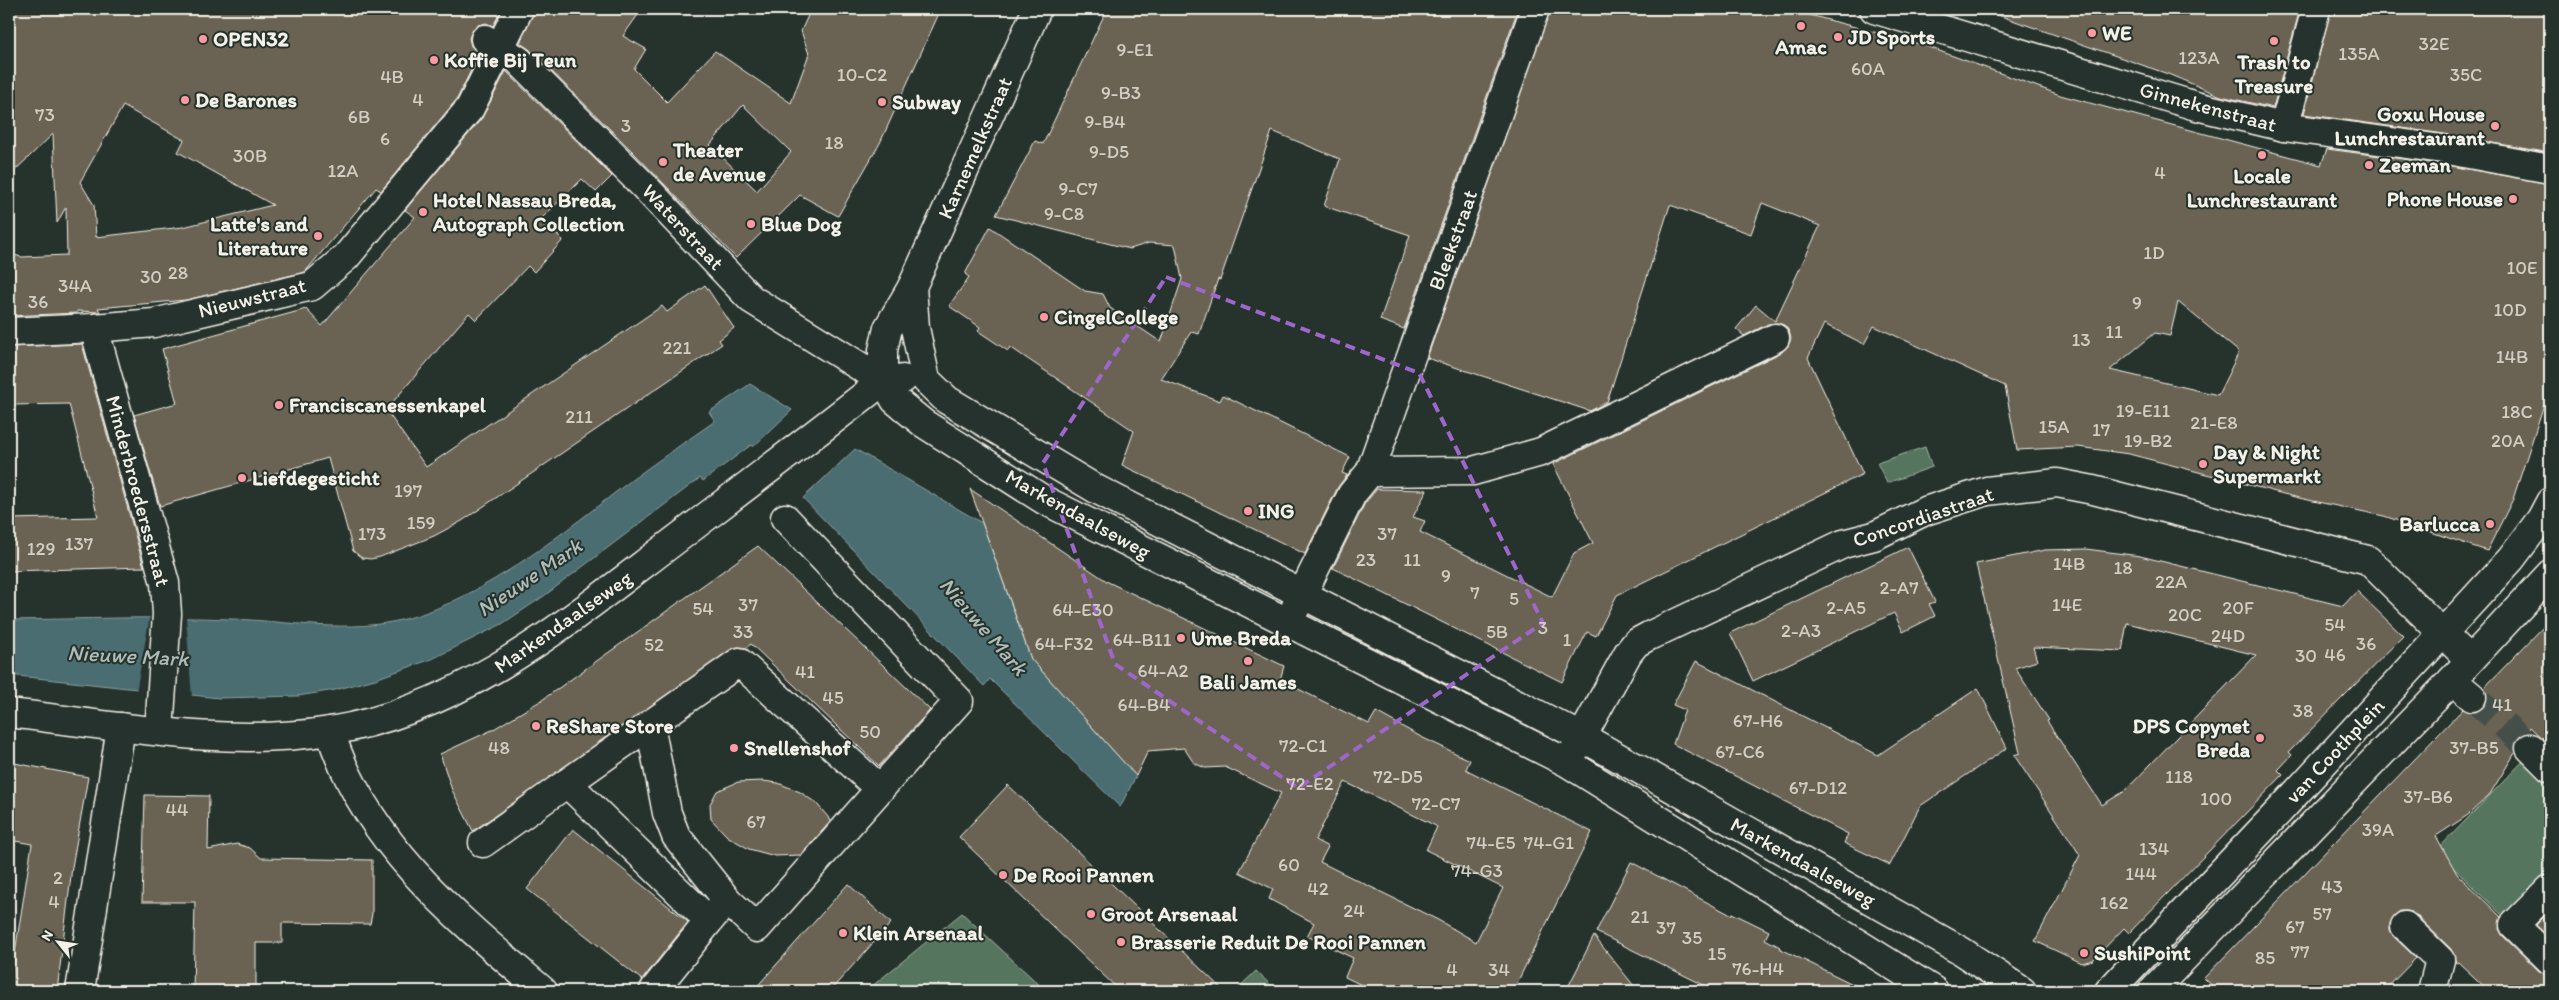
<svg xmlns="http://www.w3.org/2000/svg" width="2559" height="1000" font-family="Itim,sans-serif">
  <rect width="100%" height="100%" fill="#26332d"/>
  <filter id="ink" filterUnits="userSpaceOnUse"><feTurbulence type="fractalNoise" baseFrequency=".02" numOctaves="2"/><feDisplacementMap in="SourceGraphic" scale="10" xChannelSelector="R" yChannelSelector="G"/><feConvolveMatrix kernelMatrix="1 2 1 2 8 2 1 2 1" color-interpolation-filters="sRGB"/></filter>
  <g filter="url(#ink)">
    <g fill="#55755e" stroke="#a4b3a3">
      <polygon points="1925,447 1932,467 1887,483 1877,463"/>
      <polygon points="2528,756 2550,778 2550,878 2508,921 2436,851"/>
      <polygon points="962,913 1046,991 866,991"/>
      <polygon points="1256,971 1277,991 1235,991"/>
    </g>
    <g fill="#4a6d71" stroke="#8ea2a1">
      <path d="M750,384L792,410L753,447L751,445L703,481L700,478L544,596L502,624L432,659L375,679L335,690L298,696L219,698L9,675V620C83,619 158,616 232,619C289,621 349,634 405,619C486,598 567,529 633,479C660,459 688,440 715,421L709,412Z"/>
      <polygon points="855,449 982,523 1031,659 1136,776 1120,807 990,679 984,686 803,498"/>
    </g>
    <polygon fill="#26332d" points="150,616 186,616 192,699 136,692"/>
    <g fill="#6b6353" stroke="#f4f1e8" fill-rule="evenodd">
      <path d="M9,9H502L493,26L486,23L478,25L472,31L469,38L471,46L479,54L457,99L381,191L376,188L305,272L186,300L98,308L100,312L77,311V313L9,316V254L22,257L67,255L66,207L57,223L53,134L9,176ZM123,106L184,140L178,152L273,205L183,227L96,237L94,205L80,182Z"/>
      <path d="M535,9H642L623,36L646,49L634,69L667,102L715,51L791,103L809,54L801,31L811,9H941L880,143L838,216L800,195L736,258L634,153L529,49L520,43ZM743,105L791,152L757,191L710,145Z"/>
      <polygon points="1107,9 1518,9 1404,329 1380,320 1410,235 1324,206 1340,159 1272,131 1220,280 1218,279 1199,334 1191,332 1161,379 1220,401 1223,395 1350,457 1342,473 1347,475 1338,487 1305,554 1122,465 1134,431 1010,347 1008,351 978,331 980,327 949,306 969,277 965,274 990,227 1085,291 1103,294 1110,308 1161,342 1182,279 1175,245 1149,243 1130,249 996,215 1035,141 1043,144"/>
      <path d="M1550,9H1787L1923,45L2060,95L2321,165L2327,149L2440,164L2550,184V386L2513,499L2487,551L2384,516L2299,498L2129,454L2078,447L2017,450L2005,386L1874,326L1864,344L1824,324L1808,358L1863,474L1617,595L1596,636L1587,632L1562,682L1333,568L1365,503L1377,489L1427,490L1413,517L1425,521L1420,532L1552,597L1574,553L1593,543L1553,464L1782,352L1788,346L1791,339L1789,331L1784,325L1777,323L1768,324L1744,336L1736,329L1756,305L1775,321L1820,226L1762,203L1751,234L1670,205L1607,402L1590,411L1427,358ZM2178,302L2239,352L2218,395L2110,370L2155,333L2170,336Z"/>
      <polygon points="1989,9 2300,9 2273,108 2221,96 2168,74 1989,12"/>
      <polygon points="2331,9 2550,9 2550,153 2444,134 2304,114"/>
      <polygon points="506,71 612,176 596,192 582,179 541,219 563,240 534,272 528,266 476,320 469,313 386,410 426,467 662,306 667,312 705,285 734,328 719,340 722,344 462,521 434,536 380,557 371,559 362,558 353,551 328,458 160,506 134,415 177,403 162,349 306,309 322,326 415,217 405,210 482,118"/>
      <polygon points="82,344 144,567 9,571 9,519 98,517 69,404 9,405 9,347"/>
      <path d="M970,489L1108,582L1284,666L1280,680L1369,724L1376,712L1421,737L1470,760L1466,769L1469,771L1592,832L1513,991H1374L1345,977L1353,958L1307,936L1314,923L1269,899L1273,889L1239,872L1281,793L1225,767L1205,768L1194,763L1184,748L1148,751L1136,776L1031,659ZM1345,782L1434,825L1437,827L1426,850L1503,888L1476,942L1438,920L1320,862L1328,847L1315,840Z"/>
      <polygon points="758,546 930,710 879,766 751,644 746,648 737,647 473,831 452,790 440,754 492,730 542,700"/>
      <polygon points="1908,547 1935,602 1929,604 1935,616 1903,632 1894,613 1753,681 1730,633"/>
      <path d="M2086,549L2140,556L2343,606L2357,591L2403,636L2289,752L2292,755L2278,770L2283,775L2129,933L2124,928L2093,960L2082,963L2035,941L2080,855L2014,755L2020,753L1976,564L2045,550ZM2127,623L2256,655L2125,791L2102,805L2047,721L2049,720L2015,668L2037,661L2033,647L2122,651Z"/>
      <polygon points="2550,620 2550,746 2530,727 2527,733 2519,737 2515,744 2515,753 2490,794 2468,815 2436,836 2457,874 2501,917 2499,929 2503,936 2539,971 2550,975 2550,991 2489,991 2458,962 2456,963 2451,949 2416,915 2408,911 2400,911 2394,916 2390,923 2390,930 2394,937 2416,958 2384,991 2218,991 2204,978 2463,709 2477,712 2484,707 2487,699 2484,688"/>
      <polygon points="1696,661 1878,755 1978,688 2007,748 1920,806 1890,865 1844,843 1848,834 1673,744 1685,710 1673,705"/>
      <polygon points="9,762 88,777 72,867 57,991 9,991 32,844 9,840"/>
      <polygon points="763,781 778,783 800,792 816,803 828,817 830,822 801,855 775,856 749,849 727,836 711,819 710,804 717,791 738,782"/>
      <polygon points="1008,785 1224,991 1120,991 959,837"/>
      <polygon points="145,795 209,796 208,850 237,844 250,848 261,858 372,860 372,914 370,924 282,923 282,943 256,943 256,991 193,991 195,902 142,902"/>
      <polygon points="573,829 688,922 642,980 527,889"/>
      <polygon points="1631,862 1731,915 1732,913 1769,931 1765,939 1780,947 1779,948 1867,991 1716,991 1596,932"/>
      <polygon points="848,884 891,923 830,991 753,991"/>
      <polygon points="2550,911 2550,938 2536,925"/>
      <polygon points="1594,936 1638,991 1566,991"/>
    </g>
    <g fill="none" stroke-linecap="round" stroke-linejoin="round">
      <polyline stroke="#455049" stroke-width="28" stroke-dasharray="28 14" stroke-linecap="butt" points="2472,697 2530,748"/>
      <g stroke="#f4f1e8" stroke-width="31">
        <g id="street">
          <polyline points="1037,9 912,287 888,328 883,350 883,371 885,382 895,400 923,423 1044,500 1568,763 1934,991"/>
          <polyline points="1874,9 2196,106 2284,127 2442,149 2550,169"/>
          <polyline points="485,39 518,60 644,186 751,299 885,382"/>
          <polyline points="2284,127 2316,9"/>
          <polyline points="912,287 915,328 926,380 947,400 1096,489 1582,737 1961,951 2022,991"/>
          <polyline points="94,328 165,583 167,614 159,731"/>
          <polyline points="9,332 94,328 154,323 312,286 346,257 470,108 519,9"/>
          <polyline points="1370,472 1473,471 1541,452 1775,338"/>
          <polyline points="785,518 959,701 880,789"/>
          <polyline points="1294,611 1352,494 1370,472 1535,9"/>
          <polyline points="2452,680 2472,697"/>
          <path d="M9,713C114,725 224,748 330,731C459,710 560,628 661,551C732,497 804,443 874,388L885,382L903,379"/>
          <polyline points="650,725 667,813 676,836 727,900"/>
          <path d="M330,731C364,842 458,919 543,991"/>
          <polyline points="2530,748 2550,768"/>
          <polyline points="1573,753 1628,653 1636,643 1649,636 1843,544 1874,536 1925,511 1987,491 2057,483 2093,490 2368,560 2470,660"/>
          <polyline points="567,783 739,662 880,789 757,928 727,900 709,921"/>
          <polyline points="483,843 567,783 709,921 654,990"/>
          <polyline points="2550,889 2514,925 2550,960"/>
          <polyline points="2405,926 2440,960 2432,991"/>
          <polyline points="80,991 121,727"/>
          <polyline points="2109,991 2285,805 2511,559 2541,519 2550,502"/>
          <polyline points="2152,991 2452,680 2550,574"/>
        </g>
      </g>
      <use href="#street" stroke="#26332d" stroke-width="28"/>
    </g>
  </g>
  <path fill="none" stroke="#9f67cb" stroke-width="4" stroke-dasharray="10 6" stroke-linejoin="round" d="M1166,277L1419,373L1543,623L1298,788L1115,664L1043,463Z"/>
  <g fill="#ff9aa2" stroke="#26332d" stroke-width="2">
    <circle cx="1801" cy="26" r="5"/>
    <circle cx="2092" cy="33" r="5"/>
    <circle cx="1838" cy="37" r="5"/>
    <circle cx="203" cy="39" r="5"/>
    <circle cx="2274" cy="41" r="5"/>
    <circle cx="434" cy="60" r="5"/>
    <circle cx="185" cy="100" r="5"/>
    <circle cx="882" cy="102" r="5"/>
    <circle cx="2495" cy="126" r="5"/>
    <circle cx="2262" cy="155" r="5"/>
    <circle cx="663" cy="162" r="5"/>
    <circle cx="2369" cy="165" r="5"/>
    <circle cx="2513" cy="199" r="5"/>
    <circle cx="423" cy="212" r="5"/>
    <circle cx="751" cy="224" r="5"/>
    <circle cx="318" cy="236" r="5"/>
    <circle cx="1044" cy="317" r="5"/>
    <circle cx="279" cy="405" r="5"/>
    <circle cx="2203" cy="464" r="5"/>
    <circle cx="242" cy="478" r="5"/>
    <circle cx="1248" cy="511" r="5"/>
    <circle cx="2490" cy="524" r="5"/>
    <circle cx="1181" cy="638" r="5"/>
    <circle cx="1248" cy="661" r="5"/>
    <circle cx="536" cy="726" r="5"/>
    <circle cx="2260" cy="738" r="5"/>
    <circle cx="734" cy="748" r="5"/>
    <circle cx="1003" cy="875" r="5"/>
    <circle cx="1091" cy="914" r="5"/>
    <circle cx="843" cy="933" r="5"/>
    <circle cx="1121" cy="942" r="5"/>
    <circle cx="2084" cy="953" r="5"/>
  </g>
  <g text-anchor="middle" stroke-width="4" stroke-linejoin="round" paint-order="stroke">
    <g font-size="19" fill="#d2cec3">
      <text x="2434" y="50">32E</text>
      <text x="1135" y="56">9-E1</text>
      <text x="2359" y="60">135A</text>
      <text x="2199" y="64">123A</text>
      <text x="1868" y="75">60A</text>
      <text x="862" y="81">10-C2</text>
      <text x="2466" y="81">35C</text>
      <text x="392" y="83">4B</text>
      <text x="1121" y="99">9-B3</text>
      <text x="418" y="106">4</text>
      <text x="45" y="121">73</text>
      <text x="359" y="123">6B</text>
      <text x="1105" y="128">9-B4</text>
      <text x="626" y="132">3</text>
      <text x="385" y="145">6</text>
      <text x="834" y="149">18</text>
      <text x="1109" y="158">9-D5</text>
      <text x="250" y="162">30B</text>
      <text x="343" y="177">12A</text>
      <text x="2160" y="179">4</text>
      <text x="1078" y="195">9-C7</text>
      <text x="1064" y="220">9-C8</text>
      <text x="2154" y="259">1D</text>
      <text x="2522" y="274">10E</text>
      <text x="178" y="279">28</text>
      <text x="151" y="283">30</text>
      <text x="75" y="292">34A</text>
      <text x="38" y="308">36</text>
      <text x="2137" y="309">9</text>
      <text x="2510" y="316">10D</text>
      <text x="2114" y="338">11</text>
      <text x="2081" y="346">13</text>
      <text x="677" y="354">221</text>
      <text x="2512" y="363">14B</text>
      <text x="2143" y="417">19-E11</text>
      <text x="2517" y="418">18C</text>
      <text x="579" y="423">211</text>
      <text x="2214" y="429">21-E8</text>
      <text x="2054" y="433">15A</text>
      <text x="2101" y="436">17</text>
      <text x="2148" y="447">19-B2</text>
      <text x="2508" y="447">20A</text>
      <text x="408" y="497">197</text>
      <text x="421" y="529">159</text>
      <text x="372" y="540">173</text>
      <text x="1387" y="540">37</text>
      <text x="79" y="550">137</text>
      <text x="41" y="555">129</text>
      <text x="1366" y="566">23</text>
      <text x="1412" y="566">11</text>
      <text x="2069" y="570">14B</text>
      <text x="2123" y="574">18</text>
      <text x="1446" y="582">9</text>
      <text x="2171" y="588">22A</text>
      <text x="1899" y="594">2-A7</text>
      <text x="1475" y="599">7</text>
      <text x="1514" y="605">5</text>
      <text x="748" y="611">37</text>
      <text x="2067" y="611">14E</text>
      <text x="1846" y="614">2-A5</text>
      <text x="2238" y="614">20F</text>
      <text x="703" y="615">54</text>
      <text x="1083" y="616">64-E30</text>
      <text x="2185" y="621">20C</text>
      <text x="2335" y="631">54</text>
      <text x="1543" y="634">3</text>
      <text x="1801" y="637">2-A3</text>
      <text x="743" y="638">33</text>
      <text x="1497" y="638">5B</text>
      <text x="2228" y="642">24D</text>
      <text x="1142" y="646">64-B11</text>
      <text x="1567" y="646">1</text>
      <text x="1064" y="650">64-F32</text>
      <text x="2366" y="650">36</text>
      <text x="654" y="651">52</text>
      <text x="2335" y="661">46</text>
      <text x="2306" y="662">30</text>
      <text x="1163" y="677">64-A2</text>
      <text x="805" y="678">41</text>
      <text x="833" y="704">45</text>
      <text x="1144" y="711">64-B4</text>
      <text x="2502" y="711">41</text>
      <text x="2303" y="717">38</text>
      <text x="1758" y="727">67-H6</text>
      <text x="870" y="738">50</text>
      <text x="1303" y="752">72-C1</text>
      <text x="499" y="754">48</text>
      <text x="2474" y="754">37-B5</text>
      <text x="1740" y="758">67-C6</text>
      <text x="1398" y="783">72-D5</text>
      <text x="2179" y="783">118</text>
      <text x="1310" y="790">72-E2</text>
      <text x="1818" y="794">67-D12</text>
      <text x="2428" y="803">37-B6</text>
      <text x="2216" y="805">100</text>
      <text x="1436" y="810">72-C7</text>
      <text x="177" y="816">44</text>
      <text x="756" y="828">67</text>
      <text x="2378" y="836">39A</text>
      <text x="1491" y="849">74-E5</text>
      <text x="1549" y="849">74-G1</text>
      <text x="2154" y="855">134</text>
      <text x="1289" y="871">60</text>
      <text x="1477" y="877">74-G3</text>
      <text x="2141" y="880">144</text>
      <text x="58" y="884">2</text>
      <text x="2332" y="893">43</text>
      <text x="1318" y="895">42</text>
      <text x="54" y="908">4</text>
      <text x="2114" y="909">162</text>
      <text x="1354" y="917">24</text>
      <text x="2322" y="920">57</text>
      <text x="1640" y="923">21</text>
      <text x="2295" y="933">67</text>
      <text x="1666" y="934">37</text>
      <text x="1692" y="944">35</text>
      <text x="2300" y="958">77</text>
      <text x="1717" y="960">15</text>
      <text x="2265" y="964">85</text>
      <text x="1758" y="975">76-H4</text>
      <text x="1452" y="976">4</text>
      <text x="1499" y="976">34</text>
    </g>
    <g font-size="21" font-weight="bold" fill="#f4f1e8" stroke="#26332d" text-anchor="start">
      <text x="2102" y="40">WE</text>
      <text x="1848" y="44">JD Sports</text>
      <text x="213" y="46">OPEN32</text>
      <text x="1801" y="54" text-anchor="middle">Amac</text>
      <text x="444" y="67">Koffie Bij Teun</text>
      <text x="2274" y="69" text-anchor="middle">Trash to<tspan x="2274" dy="24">Treasure</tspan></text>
      <text x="195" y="107">De Barones</text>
      <text x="892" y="109">Subway</text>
      <text x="2485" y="121" text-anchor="end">Goxu House<tspan x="2485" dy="24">Lunchrestaurant</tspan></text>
      <text x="673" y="157">Theater<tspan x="673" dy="24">de Avenue</tspan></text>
      <text x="2379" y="172">Zeeman</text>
      <text x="2262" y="183" text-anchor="middle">Locale<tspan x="2262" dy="24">Lunchrestaurant</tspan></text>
      <text x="2503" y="206" text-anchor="end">Phone House</text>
      <text x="433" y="207">Hotel Nassau Breda,<tspan x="433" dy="24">Autograph Collection</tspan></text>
      <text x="308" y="231" text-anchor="end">Latte's and<tspan x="308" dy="24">Literature</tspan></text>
      <text x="761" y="231">Blue Dog</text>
      <text x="1054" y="324">CingelCollege</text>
      <text x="289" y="412">Franciscanessenkapel</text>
      <text x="2213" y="459">Day &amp; Night<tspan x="2213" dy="24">Supermarkt</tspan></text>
      <text x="252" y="485">Liefdegesticht</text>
      <text x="1258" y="518">ING</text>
      <text x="2480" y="531" text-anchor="end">Barlucca</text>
      <text x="1191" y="645">Ume Breda</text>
      <text x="1248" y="689" text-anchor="middle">Bali James</text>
      <text x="546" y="733">ReShare Store</text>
      <text x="2250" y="733" text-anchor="end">DPS Copynet<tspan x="2250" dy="24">Breda</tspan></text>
      <text x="744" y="755">Snellenshof</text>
      <text x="1013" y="882">De Rooi Pannen</text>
      <text x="1101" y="921">Groot Arsenaal</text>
      <text x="853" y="940">Klein Arsenaal</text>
      <text x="1131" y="949">Brasserie Reduit De Rooi Pannen</text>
      <text x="2094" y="960">SushiPoint</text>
    </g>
    <g font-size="21" fill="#f4f1e8" stroke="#26332d">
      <text transform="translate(2208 107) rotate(15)" y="7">Ginnekenstraat</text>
      <text transform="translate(975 148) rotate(-66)" y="7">Karnemelkstraat</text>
      <text transform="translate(683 227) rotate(47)" y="7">Waterstraat</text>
      <text transform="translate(1453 240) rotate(-70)" y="7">Bleekstraat</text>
      <text transform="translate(252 298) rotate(-14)" y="7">Nieuwstraat</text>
      <text transform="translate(138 491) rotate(75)" y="7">Minderbroedersstraat</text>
      <text transform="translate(1078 514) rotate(29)" y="7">Markendaalseweg</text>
      <text transform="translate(1923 517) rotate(-19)" y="7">Concordiastraat</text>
      <text transform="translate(563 622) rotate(-35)" y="7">Markendaalseweg</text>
      <text transform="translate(2335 751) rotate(-47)" y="7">van Coothplein</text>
      <text transform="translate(1803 862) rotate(29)" y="7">Markendaalseweg</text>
    </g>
    <g font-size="22" font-style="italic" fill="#b0bcb8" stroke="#26332d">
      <text transform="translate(529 577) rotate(-34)" y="8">Nieuwe Mark</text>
      <text transform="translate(984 626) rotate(49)" y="8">Nieuwe Mark</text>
      <text transform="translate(128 655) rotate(3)" y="8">Nieuwe Mark</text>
    </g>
  </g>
  <rect width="2559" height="1000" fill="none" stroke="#26332d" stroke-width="30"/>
  <rect x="15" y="15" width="2529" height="970" fill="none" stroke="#f4f1e8" stroke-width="2" filter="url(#ink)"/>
  <g transform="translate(58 942) rotate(300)" stroke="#26332d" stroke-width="4" paint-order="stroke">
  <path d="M0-4L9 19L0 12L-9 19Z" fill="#f4f1e8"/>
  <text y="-8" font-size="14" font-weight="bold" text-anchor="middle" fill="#f4f1e8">N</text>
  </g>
</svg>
